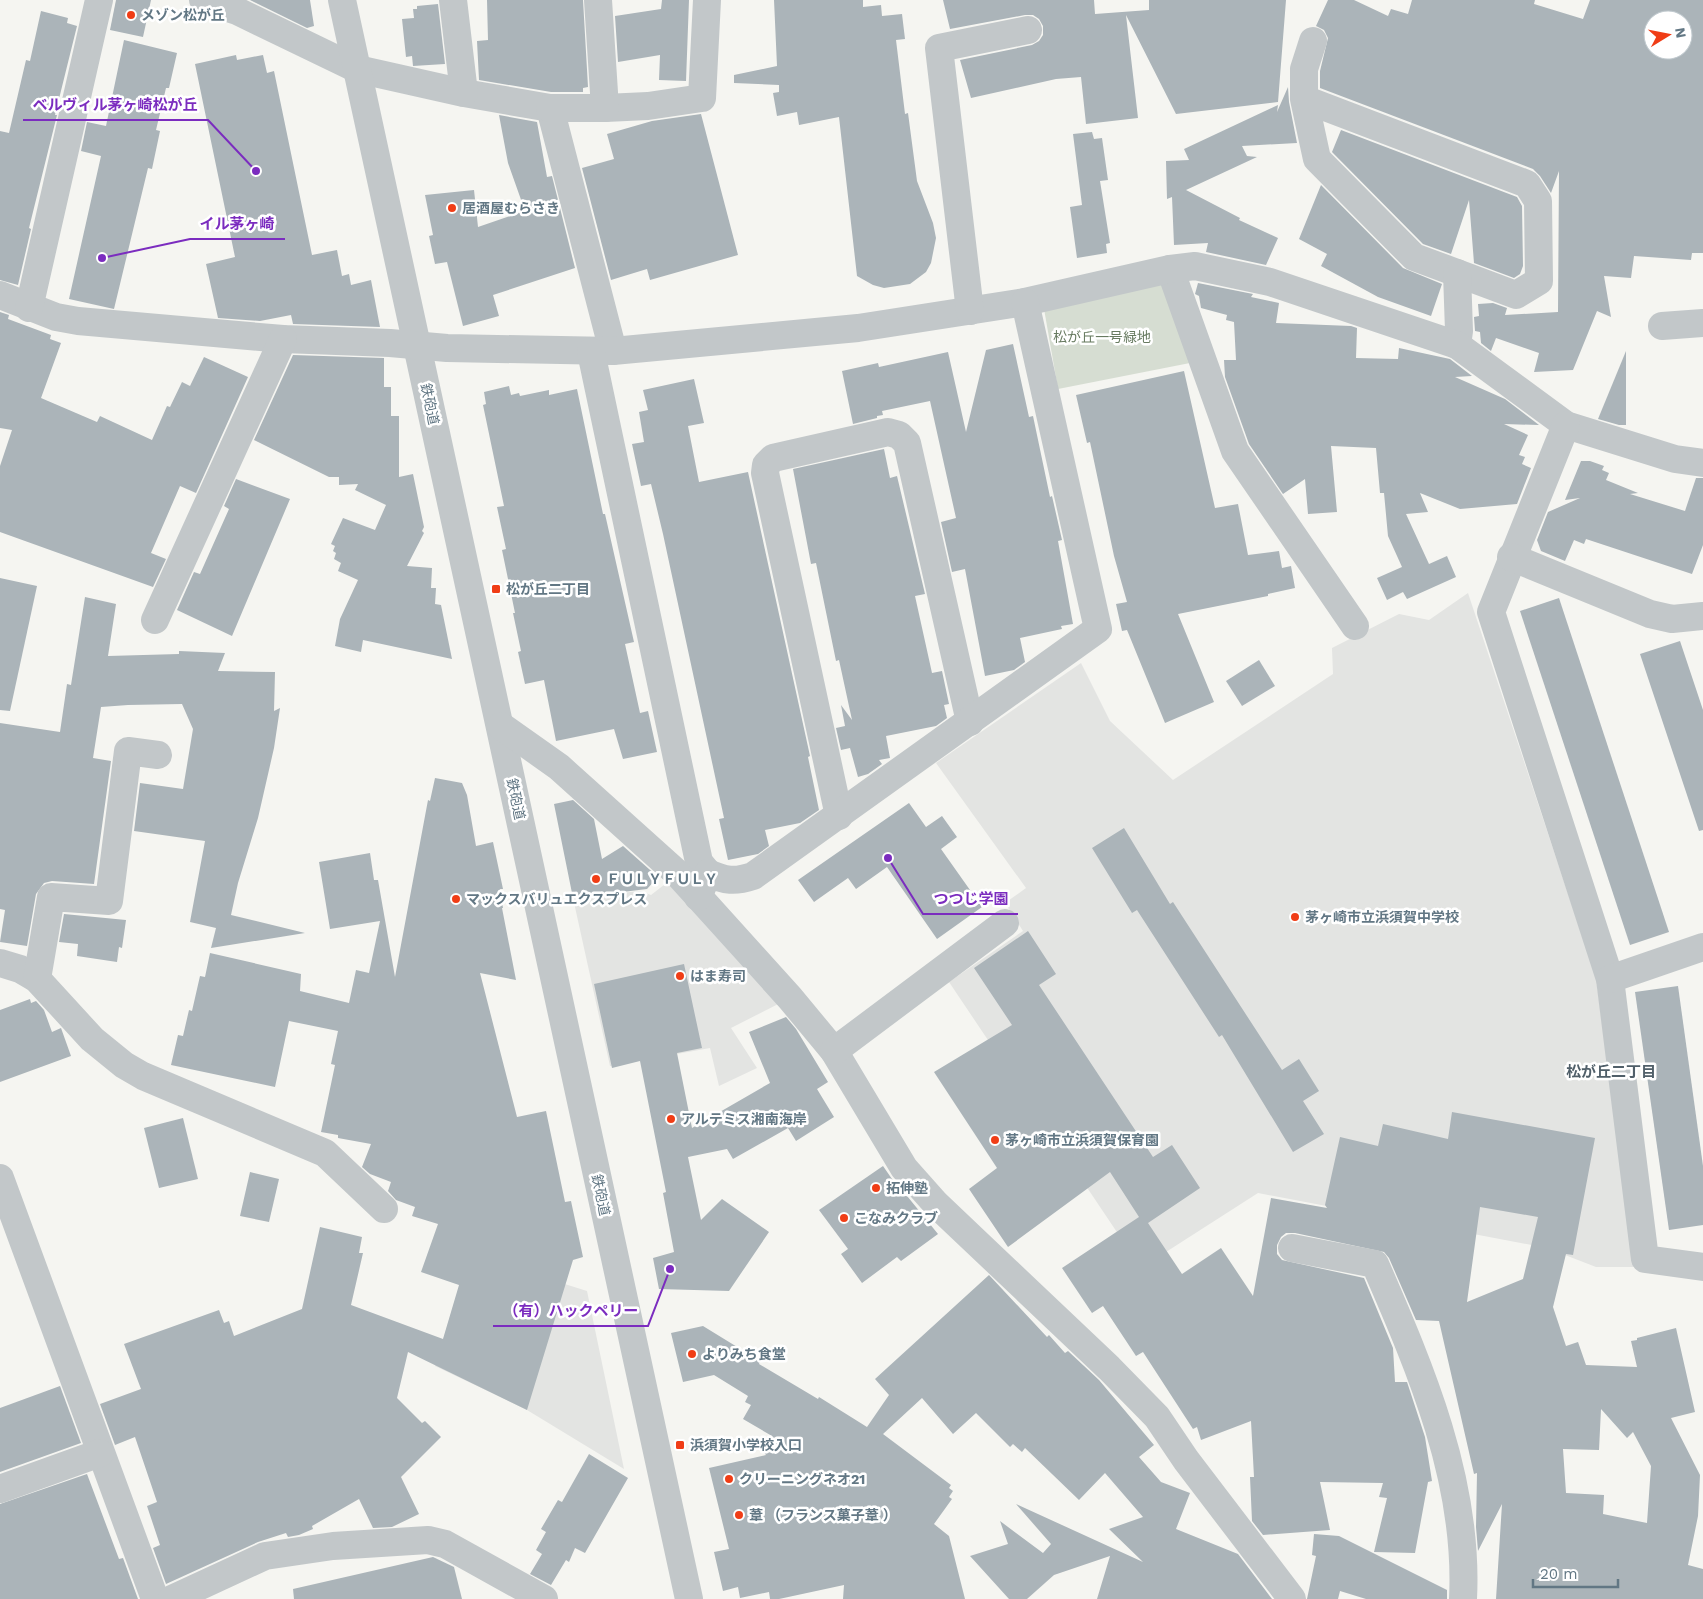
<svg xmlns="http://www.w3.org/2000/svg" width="1703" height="1599" font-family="'Work Sans','Noto Sans JP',sans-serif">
  <rect width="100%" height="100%" fill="#f5f5f1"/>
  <g fill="#e3e4e2">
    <polygon points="1468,593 1596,978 1635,1267 1596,1267 1547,1248 1258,1193 1141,1268 949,982 1023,931 1005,903 1026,888 936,763 1081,663 1110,721 1173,780 1333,674 1332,648 1399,614 1429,620"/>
    <polygon points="678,874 790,998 731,1028 757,1068 719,1086 710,1048 610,1066 573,898 640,891 651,895"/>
    <polygon points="469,1254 587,1291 624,1469 527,1410 435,1366"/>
  </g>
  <polygon fill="#d6ddd2" points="1173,283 1190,363 1058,389 1043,303"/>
  <g fill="#abb4b9" fill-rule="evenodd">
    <polygon points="116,0 151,0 143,37 110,30"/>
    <polygon points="250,0 310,0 314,26 307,28"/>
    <polygon points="487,0 583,0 588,87 583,88 583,92 551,92 479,80 477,41 488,40"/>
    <polygon points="662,0 689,0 686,81 659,80 660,55 618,62 615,16 661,9"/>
    <polygon points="774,0 863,0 863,7 881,5 882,16 902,14 905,39 896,40 905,114 908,113 917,181 933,223 936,238 931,263 926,272 910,284 884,288 873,285 857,276 839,117 799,125 797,112 777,116 773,93 779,92 779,85 734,83 734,75 777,66"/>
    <polygon points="943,0 1094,0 1095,14 1149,10 1149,0 1286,0 1278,102 1176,114 1126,15 1138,118 1086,124 1081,77 1056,79 971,98 960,60 1032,45 1039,41 1043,35 1043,26 1039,19 1033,15 1025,15 950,29"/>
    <path d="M1328,0H1354L1388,16L1391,9L1408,14L1412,0H1535L1534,4L1583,19L1590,0H1703V253H1692L1691,260L1634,256L1631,278L1604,276L1611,317L1597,311L1573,370L1534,372L1539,353L1496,338L1491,351L1481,343L1480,332L1475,331L1474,317L1479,316L1478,304L1493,303L1507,308L1505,315L1558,312L1559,171L1551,193L1540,176L1533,169L1320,88V71L1328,38L1324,30L1316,26ZM1653,20H1683V50H1653Z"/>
    <polygon points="438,4 445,64 413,66 412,56 406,57 402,19 414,18 413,9 417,9 417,6"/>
    <polygon points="41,11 68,18 67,23 77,26 55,115 57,115 29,228 31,229 18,285 0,280 0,131 9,133 26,60 30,61"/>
    <polygon points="124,40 177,53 169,88 166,88 156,130 160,131 152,169 148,168 114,309 69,299 101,156 81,151 87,122 106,126"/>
    <polygon points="236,55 237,60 263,55 267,73 274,71 312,255 337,250 342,276 349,274 351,285 371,280 380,327 293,324 291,315 260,321 218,318 206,264 235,257 195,64"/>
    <polygon points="1288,87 1289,102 1297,143 1242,146 1247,156 1257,157 1186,190 1240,218 1239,220 1278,238 1266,265 1206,252 1208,243 1174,245 1172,197 1167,199 1166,161 1189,160 1184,149 1278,105 1277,112"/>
    <polygon points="701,114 738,255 650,280 647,269 611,280 582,168 614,159 607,134 652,121"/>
    <polygon points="499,115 537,122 547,177 552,176 575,268 493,295 499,316 463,326 447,262 435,264 429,236 433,235 425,195 474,190 478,227 525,211 508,163"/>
    <polygon points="1341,130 1517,197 1522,206 1523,266 1520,274 1514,278 1474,263 1469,200 1451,254 1423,244 1332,152"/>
    <polygon points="1092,132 1094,139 1102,138 1108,180 1100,181 1110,243 1106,244 1107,253 1077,258 1070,207 1082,205 1073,134"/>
    <polygon points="1321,185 1403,268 1442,284 1431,316 1378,297 1321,266 1327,254 1299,239"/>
    <polygon points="1198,283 1253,294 1251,297 1279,303 1276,323 1351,326 1357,328 1356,358 1398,359 1399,348 1450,359 1472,376 1455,377 1505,399 1539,425 1504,424 1528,435 1519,455 1525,457 1522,464 1531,468 1517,504 1460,509 1420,493 1428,512 1406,514 1429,564 1447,556 1456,577 1407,599 1403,592 1387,600 1377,578 1402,567 1388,536 1384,493 1380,493 1376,448 1331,446 1337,512 1308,514 1305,479 1283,494 1249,444 1225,377 1224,360 1236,360 1234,322 1226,320 1227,315 1201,308 1199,296 1195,294"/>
    <polygon points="0,312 9,315 8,319 51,335 50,339 61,343 41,398 97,422 100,416 152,440 167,406 170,407 182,382 190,386 204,357 248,377 196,493 180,486 151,553 166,559 153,587 0,532 0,466 12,430 0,428"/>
    <polygon points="1013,344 1029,417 1033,416 1050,497 1052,496 1062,540 1058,541 1073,624 1061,626 1062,629 1020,638 1025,662 1014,670 985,676 965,569 952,572 941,522 956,518 930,401 882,411 883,415 877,416 877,418 853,424 842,371 878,363 879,367 948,352 966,432 986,350"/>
    <polygon points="1626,351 1626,425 1619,425 1598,419"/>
    <polygon points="293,355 384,358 384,387 391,387 391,416 399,416 399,477 413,474 424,527 422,531 424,533 407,566 432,568 431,588 436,588 435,604 441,605 452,659 363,640 361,652 335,646 340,619 358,580 338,571 341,563 334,559 336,553 333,551 335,546 331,544 343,518 375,530 386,505 355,490 358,484 339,485 339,477 329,477 254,440"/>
    <polygon points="1184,371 1215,508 1238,504 1248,555 1279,551 1282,568 1291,566 1295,588 1268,594 1268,596 1178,614 1214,702 1165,723 1127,630 1122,631 1116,604 1127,602 1114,556 1090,442 1087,443 1076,395"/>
    <polygon points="694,379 704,423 688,426 699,482 748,472 810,756 808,757 819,810 800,823 765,830 769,846 758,854 728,860 719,819 724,818 663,534 651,484 641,486 632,444 644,442 639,412 648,410 643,390"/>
    <polygon points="509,386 511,395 519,393 520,396 549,390 549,395 577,389 603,514 605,514 634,642 625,644 640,713 648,711 657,752 623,759 614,729 556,741 544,680 525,684 518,652 521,651 513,613 515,613 502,550 506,549 497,507 504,506 483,405 486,404 484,392"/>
    <polygon points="884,449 890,478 897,476 925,594 915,596 932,673 942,671 949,704 944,705 947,718 936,726 886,736 890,758 879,760 882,764 868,774 858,777 850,748 841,750 836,728 845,726 841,705 852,720 839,660 836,661 816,563 811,564 793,469"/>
    <polygon points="1581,461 1590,461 1604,466 1602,470 1609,473 1606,480 1638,493 1630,494 1685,511 1696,478 1703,478 1703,545 1692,574 1586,539 1584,544 1574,540 1565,561 1541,551 1537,540 1548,512 1580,498 1565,500"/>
    <polygon points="236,479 290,499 232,636 177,610 194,572 200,574 229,509 224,506"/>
    <polygon points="0,578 37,586 10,711 0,710"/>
    <polygon points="85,597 116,604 108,656 179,654 179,651 225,653 218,671 275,672 274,711 280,708 274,748 258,818 238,883 231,915 305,933 211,948 216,928 190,922 205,841 134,831 140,783 183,789 193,729 182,704 128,705 101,707 93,758 111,761 94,884 52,881 44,883 36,894 27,946 0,942 5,910 0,909 0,723 60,732 67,684 71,685"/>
    <polygon points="1559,598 1669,932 1630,945 1520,611"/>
    <polygon points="1680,641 1703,710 1703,830 1699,831 1640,654"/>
    <polygon points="1259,660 1275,686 1242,706 1226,681"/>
    <polygon points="435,778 462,783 467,795 476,846 493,842 503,889 500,889 503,908 502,908 516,980 480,973 517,1117 546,1111 565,1202 571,1201 583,1257 573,1260 527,1410 408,1352 397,1398 422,1423 425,1421 441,1437 401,1477 419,1514 392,1527 373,1528 359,1499 312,1526 313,1529 299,1535 288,1537 286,1533 258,1542 166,1584 153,1548 160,1545 147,1506 157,1502 135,1437 115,1445 100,1404 141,1389 124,1344 219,1310 224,1323 229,1321 234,1336 302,1309 320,1227 362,1237 359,1253 363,1253 351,1305 443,1339 459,1285 421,1272 438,1224 412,1216 415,1207 396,1200 388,1191 391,1182 370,1174 362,1167 371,1144 338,1138 338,1135 321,1132 335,1065 331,1064 338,1031 289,1021 275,1087 171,1065 178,1035 183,1036 189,1010 192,1011 200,976 205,977 210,953 301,974 300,991 349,1003 356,970 369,973 380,921 330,929 319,862 370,853 374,880 378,880 395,977 428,800 430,801"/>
    <polygon points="573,800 594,819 602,859 623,846 658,877 647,889 573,898 554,804"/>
    <polygon points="909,803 926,827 942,816 957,837 941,849 982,907 937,939 887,867 856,889 848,878 814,902 798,880"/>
    <polygon points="1124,828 1170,904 1173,902 1282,1070 1299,1059 1319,1091 1303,1101 1324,1134 1293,1152 1222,1035 1219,1037 1137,910 1132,913 1092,848"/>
    <polygon points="64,914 126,920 122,948 119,947 117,962 77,956 78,944 59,942"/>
    <path d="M1028,931L1056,974L1039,985L1153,1157L1172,1145L1200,1188L1148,1223L1182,1274L1221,1248L1253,1296L1271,1198L1327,1208L1325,1205L1340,1137L1378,1146L1383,1124L1448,1139L1452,1112L1595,1138L1573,1255L1566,1254L1553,1307L1566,1346L1578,1342L1586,1365L1637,1367L1631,1341L1637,1340V1338L1676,1328L1695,1412L1671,1418L1700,1475L1698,1516L1688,1565L1703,1569V1599H1496L1502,1504L1478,1551L1476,1527L1477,1473L1474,1474L1439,1321L1416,1320L1389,1258L1384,1252L1295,1233H1286L1281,1237L1277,1245V1254L1282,1260L1364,1278L1393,1348L1395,1382H1407L1410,1391L1425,1437L1432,1481L1428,1482L1415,1553L1374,1552L1387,1498L1379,1497L1383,1483L1320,1482L1330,1530L1263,1535L1252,1521L1250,1477H1254L1251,1421L1201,1440L1197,1427L1193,1429L1143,1352L1136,1356L1103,1306L1092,1313L1062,1268L1139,1217L1110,1172L1008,1247L969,1189L997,1168L934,1072L1012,1025L974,968ZM1480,1207L1538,1217L1523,1279L1467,1302ZM1601,1409L1627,1438L1633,1432L1651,1466L1647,1523L1603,1514L1604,1495L1566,1493L1563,1449L1599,1450Z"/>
    <polygon points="684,964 702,1048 677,1053 692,1128 770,1083 749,1032 786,1017 796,1029 828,1082 817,1089 834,1117 796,1141 788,1128 733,1159 727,1149 688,1157 701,1220 722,1199 769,1232 729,1291 659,1289 653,1258 674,1252 663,1193 666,1192 640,1061 612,1068 594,984"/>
    <polygon points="1678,986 1703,1166 1703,1225 1669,1230 1635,992"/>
    <polygon points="30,999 31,1003 36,1001 44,1010 52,1032 61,1028 71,1056 0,1082 0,1010"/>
    <polygon points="183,1118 198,1179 159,1188 144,1128"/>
    <polygon points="883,1166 901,1192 903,1191 938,1234 901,1261 897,1257 862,1283 841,1254 848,1249 819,1210"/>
    <polygon points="250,1172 279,1179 269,1222 240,1216"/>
    <polygon points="989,1275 1047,1337 1049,1335 1065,1353 1068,1351 1099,1380 1154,1445 1139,1457 1161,1482 1190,1493 1176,1529 1238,1554 1272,1599 1097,1599 1110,1556 1054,1575 1027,1599 1009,1599 970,1556 1008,1544 1000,1521 1043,1553 1051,1544 1016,1504 1143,1562 1109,1529 1143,1517 1105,1473 1079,1500 1025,1448 1022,1452 1013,1444 1010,1447 976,1413 953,1434 922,1398 883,1434 951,1485 949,1488 953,1491 949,1497 952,1499 934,1524 949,1536 965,1599 843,1599 844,1585 779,1599 770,1599 769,1592 740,1598 738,1587 723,1591 714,1552 729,1549 709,1468 766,1455 759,1446 772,1436 743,1419 751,1405 745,1402 748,1396 714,1375 683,1382 671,1333 703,1326 760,1361 759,1364 818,1399 819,1397 867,1427 889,1395 875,1379"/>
    <polygon points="60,1386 81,1443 0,1472 0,1408"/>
    <polygon points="589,1454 628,1478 585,1553 575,1548 569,1562 566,1560 551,1585 530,1574 542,1554 536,1550 546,1532 541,1529 558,1500 562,1502"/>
    <polygon points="87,1474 119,1559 123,1558 138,1599 0,1599 0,1504"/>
    <polygon points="1314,1534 1339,1536 1447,1590 1447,1599 1366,1599 1340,1591 1338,1599 1307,1599 1316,1556 1312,1555"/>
    <polygon points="433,1557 454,1567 462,1599 294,1599 293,1589"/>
  </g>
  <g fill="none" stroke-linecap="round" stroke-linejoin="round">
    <g stroke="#c2c7c9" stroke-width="28">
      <polyline points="203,0 237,11 357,69 464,93 550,108 613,351"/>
      <polyline points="342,0 689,1599"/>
      <polyline points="453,0 464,93"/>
      <polyline points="598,0 605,108 648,106 702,98 707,0"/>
      <polyline points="1304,99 1527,184 1538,201 1539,281 1516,295 1414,257 1317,159 1304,99 1304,69 1313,41"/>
      <polyline points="550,108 605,108"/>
      <polyline points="1170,269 1235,451 1355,626"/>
      <polyline points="1457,273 1459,331 1457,345"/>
      <polyline points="0,295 56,317 78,321 283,339 390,343 447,348 613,351 858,328 1025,302 1170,269 1195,266 1270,282 1457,345 1566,425 1675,459 1703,463"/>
      <polyline points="29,308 99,0"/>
      <polyline points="970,311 939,48 1028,30"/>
      <polyline points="1662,326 1703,323"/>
      <polyline points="591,352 699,862 708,873"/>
      <polyline points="1566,425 1491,612 1610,979 1645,1259 1703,1267"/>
      <polyline points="1511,557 1650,614 1672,619 1703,616"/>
      <polyline points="155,620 283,339"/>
      <polyline points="501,726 559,767 678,874 790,998 834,1051 904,1168 936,1204 1109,1368 1157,1417 1186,1460 1292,1599"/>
      <polyline points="839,816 765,473 766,465 773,458 888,432 899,435 907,443 970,722"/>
      <path d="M698,897L708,873C725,881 735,882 753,876L1098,629L1025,302"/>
      <polyline points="0,963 20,969 37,979 92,1039 124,1065 143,1076 325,1153 384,1209"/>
      <polyline points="37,979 51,897 109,901 128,751 158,755"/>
      <polyline points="1610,979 1703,947"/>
      <polyline points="834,1051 1005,923"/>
      <polyline points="0,1178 155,1599"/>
      <path d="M1292,1248L1375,1264C1421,1370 1469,1481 1463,1599"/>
      <polyline points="0,1489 100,1453"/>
      <polyline points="172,1599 265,1556 333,1546 428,1540 445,1544 544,1599"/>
    </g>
  </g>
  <g fill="#f03d16" stroke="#fff" stroke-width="2">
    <circle cx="131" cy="15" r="5"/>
    <circle cx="452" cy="208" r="5"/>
    <rect x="491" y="584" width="10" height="10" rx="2.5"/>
    <circle cx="596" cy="879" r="5"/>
    <circle cx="456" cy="899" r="5"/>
    <circle cx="1295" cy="917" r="5"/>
    <circle cx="680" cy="976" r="5"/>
    <circle cx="671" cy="1119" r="5"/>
    <circle cx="995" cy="1140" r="5"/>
    <circle cx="876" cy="1188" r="5"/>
    <circle cx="844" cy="1218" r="5"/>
    <circle cx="692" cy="1354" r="5"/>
    <rect x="675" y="1440" width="10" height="10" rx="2.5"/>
    <circle cx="729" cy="1479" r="5"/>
    <circle cx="739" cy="1515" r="5"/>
  </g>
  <g text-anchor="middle" stroke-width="5" stroke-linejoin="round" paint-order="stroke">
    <g font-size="14" font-weight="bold" fill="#627784" stroke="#fff" text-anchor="start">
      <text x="141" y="20">メゾン松が丘</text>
      <text x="462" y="213">居酒屋むらさき</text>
      <text x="506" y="594">松が丘二丁目</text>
      <text x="606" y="884">ＦＵＬＹＦＵＬＹ</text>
      <text x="466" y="904">マックスバリュエクスプレス</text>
      <text x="1305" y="922">茅ヶ崎市立浜須賀中学校</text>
      <text x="690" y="981">はま寿司</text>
      <text x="681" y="1124">アルテミス湘南海岸</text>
      <text x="1005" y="1145">茅ヶ崎市立浜須賀保育園</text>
      <text x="886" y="1193">拓伸塾</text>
      <text x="854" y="1223">こなみクラブ</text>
      <text x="702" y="1359">よりみち食堂</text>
      <text x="690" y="1450">浜須賀小学校入口</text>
      <text x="739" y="1484">クリーニングネオ21</text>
      <text x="749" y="1520">葦 （フランス菓子葦 ）</text>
    </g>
    <g font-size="14" fill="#687b61" stroke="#fff">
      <text x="1102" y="342">松が丘一号緑地</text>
    </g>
    <g font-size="14" fill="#627784" stroke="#fff">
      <text transform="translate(430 404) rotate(78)" y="5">鉄砲道</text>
      <text transform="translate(516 799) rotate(78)" y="5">鉄砲道</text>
      <text transform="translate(601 1195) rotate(78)" y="5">鉄砲道</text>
    </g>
    <g font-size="15" font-weight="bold" fill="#505f69" stroke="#fff">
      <text x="1611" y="1077">松が丘二丁目</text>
    </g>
  </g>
  <path fill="none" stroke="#7b2cbf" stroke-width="2" d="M256 171L208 120H23M102 258L190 239H285M888 858L923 914H1018M670 1269L648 1326H493"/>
  <g fill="#7b2cbf" stroke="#fff" stroke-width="2">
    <circle cx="256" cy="171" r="5"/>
    <circle cx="102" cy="258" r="5"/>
    <circle cx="888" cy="858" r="5"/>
    <circle cx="670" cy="1269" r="5"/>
  </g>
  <g font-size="15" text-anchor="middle" font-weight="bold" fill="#7b2cbf" stroke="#fff" stroke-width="5" stroke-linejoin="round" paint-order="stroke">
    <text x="115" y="110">ベルヴィル茅ヶ崎松が丘</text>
    <text x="237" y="229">イル茅ヶ崎</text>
    <text x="971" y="904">つつじ学園</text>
    <text x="571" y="1316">（有）ハックペリー</text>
  </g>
  <g transform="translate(1668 35) rotate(80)"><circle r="24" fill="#ffffff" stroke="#c0c9ce"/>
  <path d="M0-4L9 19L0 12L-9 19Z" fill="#f03d16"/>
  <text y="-8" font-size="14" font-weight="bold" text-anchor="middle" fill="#627784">N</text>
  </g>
  <path d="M1533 1579v8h85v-8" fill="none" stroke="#627784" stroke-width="2.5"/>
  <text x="1540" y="1579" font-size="15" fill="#627784" stroke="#ffffff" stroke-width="4" paint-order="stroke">20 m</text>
</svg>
